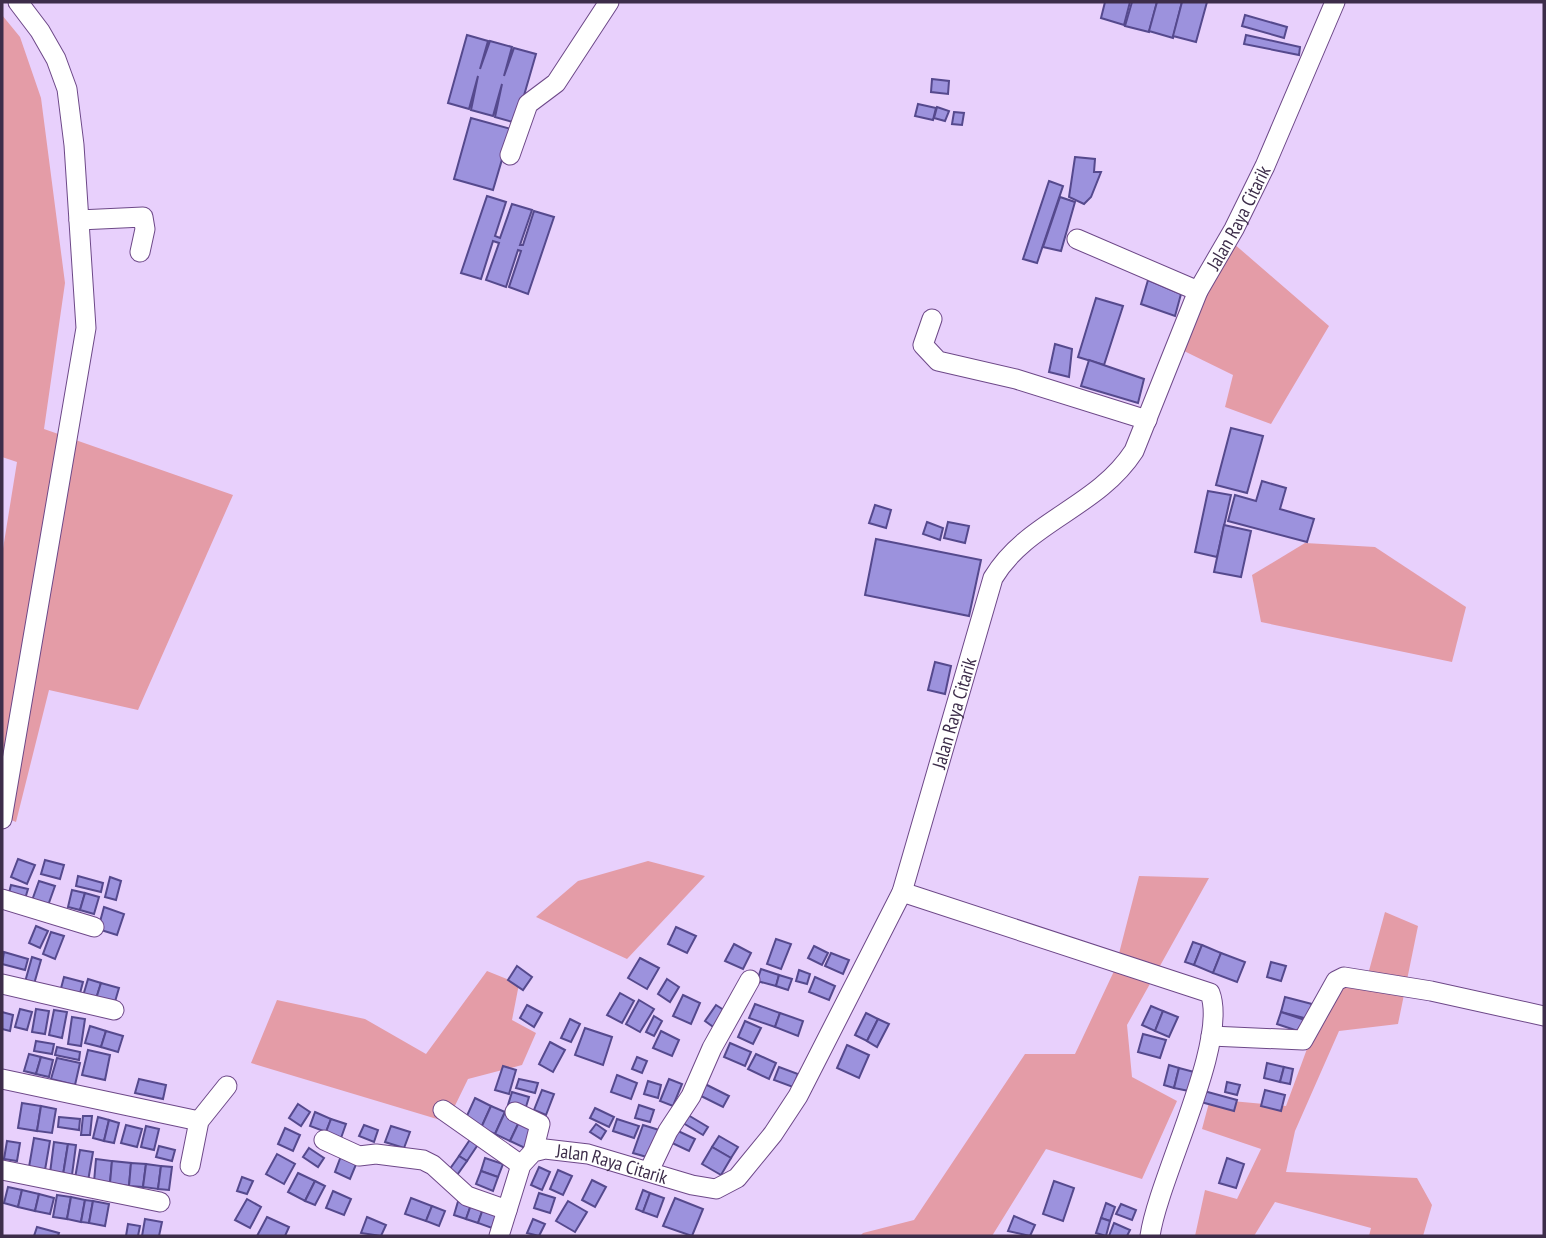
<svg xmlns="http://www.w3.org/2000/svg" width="1546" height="1238" font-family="'PT Sans Narrow',sans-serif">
  <rect width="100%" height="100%" fill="#e8d0fc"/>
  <g fill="#e49ca7">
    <polygon points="2,15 20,37 41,98 65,283 44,429 233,495 138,710 49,690 16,822 2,816 2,555 17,462 2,457"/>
    <polygon points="1233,243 1329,326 1271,424 1225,407 1233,375 1182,350 1201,280"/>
    <polygon points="1305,543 1375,547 1466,607 1452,662 1261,622 1252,575"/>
    <polygon points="648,861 705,876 627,959 536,917 578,881"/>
    <polygon points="1139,876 1209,878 1127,1025 1132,1077 1177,1101 1142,1179 1046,1149 992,1236 860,1236 863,1233 914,1220 1025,1054 1075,1054 1115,969"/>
    <polygon points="1385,912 1418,926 1398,1024 1339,1031 1295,1131 1286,1172 1417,1178 1432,1205 1423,1236 1369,1236 1371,1228 1275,1202 1254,1236 1195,1236 1205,1190 1237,1199 1261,1149 1202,1129 1210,1099 1286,1106 1329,989 1367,978"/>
    <polygon points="487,971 519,984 512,1020 536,1033 522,1065 468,1079 447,1122 251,1063 277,1000 365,1019 426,1054"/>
  </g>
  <g fill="#9c92dd" stroke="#55498d" stroke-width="2">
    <polygon points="1105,2 1130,2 1124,25 1101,18"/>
    <polygon points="1132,2 1157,2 1149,32 1125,26"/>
    <polygon points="1157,2 1182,2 1173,38 1149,31"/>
    <polygon points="1182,2 1207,2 1196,42 1173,36"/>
    <polygon points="1245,15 1287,27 1284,38 1242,26"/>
    <polygon points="467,35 488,41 480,69 490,41 512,47 504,76 514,48 536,54 516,123 495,117 502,84 493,116 471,110 478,76 469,109 448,103"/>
    <polygon points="1246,35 1300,47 1299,55 1244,44"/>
    <polygon points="932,79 949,81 948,94 931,92"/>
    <polygon points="918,104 936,108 933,120 915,116"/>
    <polygon points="937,107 949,111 945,121 934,118"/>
    <polygon points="954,112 964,113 962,125 952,124"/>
    <polygon points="471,118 511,129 493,190 454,179"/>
    <polygon points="1075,157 1095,159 1094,172 1101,172 1091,197 1084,204 1069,197"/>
    <polygon points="1049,181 1063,186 1037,263 1023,259"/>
    <polygon points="487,196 506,202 495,236 500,238 512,204 532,210 520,245 523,245 534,211 554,217 528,294 509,287 521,251 518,250 506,287 486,280 499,243 493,241 481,279 461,273"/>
    <polygon points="1060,197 1075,202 1061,251 1043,247"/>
    <polygon points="1148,280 1181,294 1175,316 1141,304"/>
    <polygon points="1096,298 1123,306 1104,365 1078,357"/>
    <polygon points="1055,344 1072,349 1069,377 1049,372"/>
    <polygon points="1089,360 1144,379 1138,403 1081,386"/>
    <polygon points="1231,428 1263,436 1247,493 1216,485"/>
    <polygon points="1262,481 1286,488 1280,509 1314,519 1307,542 1228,521 1235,495 1256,501"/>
    <polygon points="1208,491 1231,495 1217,557 1195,552"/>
    <polygon points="875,505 891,510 886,528 869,523"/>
    <polygon points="927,522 943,528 940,540 923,534"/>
    <polygon points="948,522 969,526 965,543 944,538"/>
    <polygon points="1224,525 1251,531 1241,577 1214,572"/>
    <polygon points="876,539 981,560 969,616 865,595"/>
    <polygon points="935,662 951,666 945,694 928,690"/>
    <polygon points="18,859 35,865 27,884 11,877"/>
    <polygon points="45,860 64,865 60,879 41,874"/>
    <polygon points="78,876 103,883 101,892 76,886"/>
    <polygon points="110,877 121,881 116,900 105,897"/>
    <polygon points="39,881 55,886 46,911 30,906"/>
    <polygon points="11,885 28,889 25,899 9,893"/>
    <polygon points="72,890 85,893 80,910 68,907"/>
    <polygon points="85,893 99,897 94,914 80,910"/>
    <polygon points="104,907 124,914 117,935 98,929"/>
    <polygon points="36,926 48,931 40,948 29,943"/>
    <polygon points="676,927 696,936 687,953 668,944"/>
    <polygon points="51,932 64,936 55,959 43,954"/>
    <polygon points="776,939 791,944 781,969 767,964"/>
    <polygon points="1193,942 1202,945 1194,965 1185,962"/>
    <polygon points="734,944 751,953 743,969 725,961"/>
    <polygon points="1202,945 1221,953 1213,973 1194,965"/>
    <polygon points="814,946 828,953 822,965 808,958"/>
    <polygon points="4,952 28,959 25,970 2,964"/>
    <polygon points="831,953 849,960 843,974 825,966"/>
    <polygon points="1221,953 1245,962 1237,982 1213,973"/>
    <polygon points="32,957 41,960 34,984 25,982"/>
    <polygon points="640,958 659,968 647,989 628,978"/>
    <polygon points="1271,962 1286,966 1281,981 1267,977"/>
    <polygon points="517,966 532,977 523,990 508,980"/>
    <polygon points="761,969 779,975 776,986 757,981"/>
    <polygon points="799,970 810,974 807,984 796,981"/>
    <polygon points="779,975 792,979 788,990 776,986"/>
    <polygon points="64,977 83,982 79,997 60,992"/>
    <polygon points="815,977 835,986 829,1000 809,992"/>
    <polygon points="88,979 101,983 96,999 83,996"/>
    <polygon points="667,979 679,987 670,1002 658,994"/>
    <polygon points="101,983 119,988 114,1005 96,999"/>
    <polygon points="620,993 634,1001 622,1023 607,1015"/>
    <polygon points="683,995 700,1003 691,1024 673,1016"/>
    <polygon points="1285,997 1312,1004 1308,1019 1281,1012"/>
    <polygon points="639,1000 654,1009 640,1032 626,1024"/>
    <polygon points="755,1004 780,1013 775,1027 749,1018"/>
    <polygon points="527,1005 542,1013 534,1027 520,1018"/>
    <polygon points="716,1005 730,1014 719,1031 705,1021"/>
    <polygon points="1151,1006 1163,1011 1155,1031 1142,1025"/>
    <polygon points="20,1009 32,1012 27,1030 15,1027"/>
    <polygon points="36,1009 49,1011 45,1034 32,1032"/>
    <polygon points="54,1010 67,1012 62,1038 49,1035"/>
    <polygon points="1163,1011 1178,1017 1169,1037 1155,1031"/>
    <polygon points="2,1012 13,1015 10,1031 2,1029"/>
    <polygon points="1281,1012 1305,1020 1301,1032 1277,1024"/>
    <polygon points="780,1013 803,1021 798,1036 775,1027"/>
    <polygon points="866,1013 878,1019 867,1041 855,1035"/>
    <polygon points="654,1016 662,1021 654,1036 646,1032"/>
    <polygon points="72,1017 85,1019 81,1046 68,1044"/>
    <polygon points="570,1019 580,1024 571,1042 561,1038"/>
    <polygon points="878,1019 889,1024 877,1047 867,1041"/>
    <polygon points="745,1021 761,1028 753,1044 738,1037"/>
    <polygon points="90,1026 106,1031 101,1047 85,1043"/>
    <polygon points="585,1028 612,1037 603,1065 575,1055"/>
    <polygon points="106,1031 123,1036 118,1052 101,1047"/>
    <polygon points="661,1031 679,1040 672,1056 653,1048"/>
    <polygon points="1143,1034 1166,1040 1160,1058 1138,1052"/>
    <polygon points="36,1041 54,1044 52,1054 34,1051"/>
    <polygon points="550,1042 565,1050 553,1072 539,1064"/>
    <polygon points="730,1043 751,1052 745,1066 724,1057"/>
    <polygon points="847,1045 869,1055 859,1078 837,1068"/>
    <polygon points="57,1047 80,1052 79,1060 55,1055"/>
    <polygon points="88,1050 110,1055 105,1080 82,1075"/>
    <polygon points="29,1054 41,1057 36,1074 24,1071"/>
    <polygon points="756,1054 776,1063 769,1079 748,1069"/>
    <polygon points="41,1057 53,1060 49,1077 36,1074"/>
    <polygon points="637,1057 647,1061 642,1073 632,1069"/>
    <polygon points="57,1058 80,1063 75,1085 51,1079"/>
    <polygon points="1267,1063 1284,1067 1280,1082 1264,1078"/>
    <polygon points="1169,1065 1179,1068 1174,1088 1164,1085"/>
    <polygon points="503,1066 516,1070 509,1094 495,1090"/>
    <polygon points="779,1067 798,1074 793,1087 774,1080"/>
    <polygon points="1284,1067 1293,1069 1290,1084 1280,1082"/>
    <polygon points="1179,1068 1194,1072 1189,1091 1174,1088"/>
    <polygon points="617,1075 637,1083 631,1099 611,1092"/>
    <polygon points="139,1079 166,1085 163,1099 135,1093"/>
    <polygon points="519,1079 538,1083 535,1093 516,1088"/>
    <polygon points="669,1079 682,1084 673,1106 660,1101"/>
    <polygon points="648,1081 661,1085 658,1098 644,1094"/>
    <polygon points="1227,1082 1240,1085 1237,1095 1225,1092"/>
    <polygon points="705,1084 729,1096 723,1107 699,1095"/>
    <polygon points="542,1090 554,1094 546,1115 534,1110"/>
    <polygon points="1265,1090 1285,1095 1281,1111 1261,1106"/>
    <polygon points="1204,1091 1237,1100 1234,1111 1201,1102"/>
    <polygon points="512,1092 529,1097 525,1110 508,1105"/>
    <polygon points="475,1098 491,1106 481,1128 465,1120"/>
    <polygon points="22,1103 41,1106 37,1131 18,1128"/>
    <polygon points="298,1104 310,1112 301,1126 289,1118"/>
    <polygon points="639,1105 654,1110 650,1122 635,1118"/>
    <polygon points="41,1106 56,1109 52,1133 37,1131"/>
    <polygon points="491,1106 505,1112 495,1134 481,1128"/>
    <polygon points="595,1108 614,1117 609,1127 590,1118"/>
    <polygon points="315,1112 331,1119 326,1132 310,1126"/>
    <polygon points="505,1112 520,1120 510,1141 495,1134"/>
    <polygon points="688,1115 708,1127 703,1135 683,1123"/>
    <polygon points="83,1116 92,1116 90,1135 81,1135"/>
    <polygon points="59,1117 80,1119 79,1130 58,1127"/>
    <polygon points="98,1117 109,1120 104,1141 93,1138"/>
    <polygon points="331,1119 346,1124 341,1138 326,1132"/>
    <polygon points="617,1119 639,1126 634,1138 613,1131"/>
    <polygon points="109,1120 119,1123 114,1143 104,1141"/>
    <polygon points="520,1120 537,1127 527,1149 510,1141"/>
    <polygon points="596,1124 606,1131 601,1139 590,1132"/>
    <polygon points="126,1125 142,1129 137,1147 121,1143"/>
    <polygon points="364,1125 378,1130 374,1142 359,1136"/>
    <polygon points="643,1125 659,1130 650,1158 633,1153"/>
    <polygon points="146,1126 159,1129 154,1150 141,1147"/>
    <polygon points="391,1126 410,1132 404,1148 385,1142"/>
    <polygon points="285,1128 300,1135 293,1151 278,1144"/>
    <polygon points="676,1130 695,1139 689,1151 670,1142"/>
    <polygon points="719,1136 738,1147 731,1158 712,1147"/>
    <polygon points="34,1138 50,1141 45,1170 29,1167"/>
    <polygon points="471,1138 479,1143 467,1161 459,1156"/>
    <polygon points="7,1141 20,1143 17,1161 4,1159"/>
    <polygon points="54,1142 68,1144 63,1175 50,1173"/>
    <polygon points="68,1144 76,1145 72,1175 63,1175"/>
    <polygon points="159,1146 175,1150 172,1161 156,1157"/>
    <polygon points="712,1147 731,1158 721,1175 702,1164"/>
    <polygon points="309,1148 324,1158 318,1167 303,1157"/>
    <polygon points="80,1150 93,1152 88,1181 75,1178"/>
    <polygon points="277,1154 295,1164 284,1184 266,1174"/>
    <polygon points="341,1156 357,1162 350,1179 335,1172"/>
    <polygon points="459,1156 467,1161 455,1178 447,1173"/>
    <polygon points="485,1158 503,1164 498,1177 481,1171"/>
    <polygon points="1227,1158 1244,1164 1236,1188 1219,1183"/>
    <polygon points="96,1159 112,1161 110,1183 94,1182"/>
    <polygon points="112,1161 131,1163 129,1186 110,1183"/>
    <polygon points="131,1163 146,1164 143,1187 129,1186"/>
    <polygon points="146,1164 161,1166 158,1189 143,1187"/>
    <polygon points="161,1166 172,1167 169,1190 158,1189"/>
    <polygon points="539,1167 550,1172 542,1190 531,1185"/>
    <polygon points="558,1170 572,1176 563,1195 550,1189"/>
    <polygon points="481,1171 498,1177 493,1191 476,1184"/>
    <polygon points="298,1173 315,1181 305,1201 288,1192"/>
    <polygon points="242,1177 253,1181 247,1194 237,1191"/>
    <polygon points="592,1180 606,1187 595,1207 582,1200"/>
    <polygon points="315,1181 325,1186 315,1205 305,1201"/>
    <polygon points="1054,1181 1074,1188 1063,1221 1043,1214"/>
    <polygon points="8,1187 22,1190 18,1207 4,1203"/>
    <polygon points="22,1190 39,1194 35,1211 18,1207"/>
    <polygon points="643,1190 650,1193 643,1212 636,1209"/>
    <polygon points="333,1191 351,1199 344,1215 326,1208"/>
    <polygon points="539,1193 555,1198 550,1213 534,1208"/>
    <polygon points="650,1193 664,1198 657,1217 643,1212"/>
    <polygon points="39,1194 54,1198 50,1214 35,1211"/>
    <polygon points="57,1195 71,1197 67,1219 53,1217"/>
    <polygon points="71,1197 85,1200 81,1222 67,1219"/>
    <polygon points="411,1198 432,1206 426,1221 405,1214"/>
    <polygon points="459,1198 472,1202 466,1219 454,1215"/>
    <polygon points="675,1198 703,1209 692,1236 663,1226"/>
    <polygon points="247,1199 261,1207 250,1228 235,1220"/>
    <polygon points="85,1200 93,1201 89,1223 81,1222"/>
    <polygon points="93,1201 109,1204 105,1226 89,1223"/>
    <polygon points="568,1201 587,1212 575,1232 556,1221"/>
    <polygon points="472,1202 484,1206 478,1223 466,1219"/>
    <polygon points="1106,1203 1115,1207 1110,1221 1101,1218"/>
    <polygon points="1121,1204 1136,1210 1132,1220 1116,1214"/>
    <polygon points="432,1206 445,1211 439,1226 426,1221"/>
    <polygon points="484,1206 498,1211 492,1228 478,1223"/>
    <polygon points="1014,1216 1035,1225 1030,1236 1008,1231"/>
    <polygon points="267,1217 289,1227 285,1236 257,1236"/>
    <polygon points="367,1217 386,1225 381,1236 361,1233"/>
    <polygon points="1101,1218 1110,1221 1106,1236 1096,1233"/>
    <polygon points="145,1219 162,1222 159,1236 142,1236"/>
    <polygon points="533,1219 545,1224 539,1236 527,1233"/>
    <polygon points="1114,1223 1130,1230 1127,1236 1109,1236"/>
    <polygon points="128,1224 140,1226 138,1236 126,1236"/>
    <polygon points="37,1227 59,1233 58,1236 34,1236"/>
  </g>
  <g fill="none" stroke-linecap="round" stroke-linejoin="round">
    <g stroke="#6d4888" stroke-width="21">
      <g id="minor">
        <polyline points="510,155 528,104 556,83 609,2"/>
        <polyline points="79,220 143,217 145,229 140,252"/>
        <polyline points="1077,239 1198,291"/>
        <polyline points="932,319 923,345 938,361 1016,379 1147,420"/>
        <polyline points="2,819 86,328 74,145 67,89 56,59 40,31 18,2"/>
        <path d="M902,892L1210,993C1229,1042 1158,1179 1150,1236"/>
        <polyline points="2,899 94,927"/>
        <polyline points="2,984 114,1010"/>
        <polyline points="1211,1036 1303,1040 1336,981 1344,977 1431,991 1544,1016"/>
        <polyline points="2,1079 199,1121"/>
        <polyline points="443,1110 521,1165"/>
        <polyline points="515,1112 540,1124 533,1152"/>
        <polyline points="324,1140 359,1156 376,1154 423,1160 433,1165 467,1196 507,1210"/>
        <polyline points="190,1166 199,1121 227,1086"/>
        <polyline points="2,1170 160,1202"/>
        <polyline points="649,1171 668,1131 691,1096 712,1048 750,980"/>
        <path id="s1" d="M499,1236L521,1165L533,1152L545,1149L588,1154L692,1185L716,1189L737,1178L773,1134L798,1096L902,892L993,578C1027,521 1097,508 1134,451L1198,291L1234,229L1265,166L1335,2"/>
      </g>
    </g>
    <use href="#minor" stroke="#fff" stroke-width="19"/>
  </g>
  <g text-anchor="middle" stroke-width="5" stroke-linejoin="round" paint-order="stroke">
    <g font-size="19" fill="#3d2d4a" stroke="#fcfcfc">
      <text dy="7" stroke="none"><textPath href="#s1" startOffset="1410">Jalan Raya Citarik</textPath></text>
      <text dy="7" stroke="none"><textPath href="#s1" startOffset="822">Jalan Raya Citarik</textPath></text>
      <text dy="7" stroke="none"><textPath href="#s1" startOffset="173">Jalan Raya Citarik</textPath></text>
    </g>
  </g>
  <rect width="1546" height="1238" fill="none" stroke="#3d2d4a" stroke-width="7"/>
</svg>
